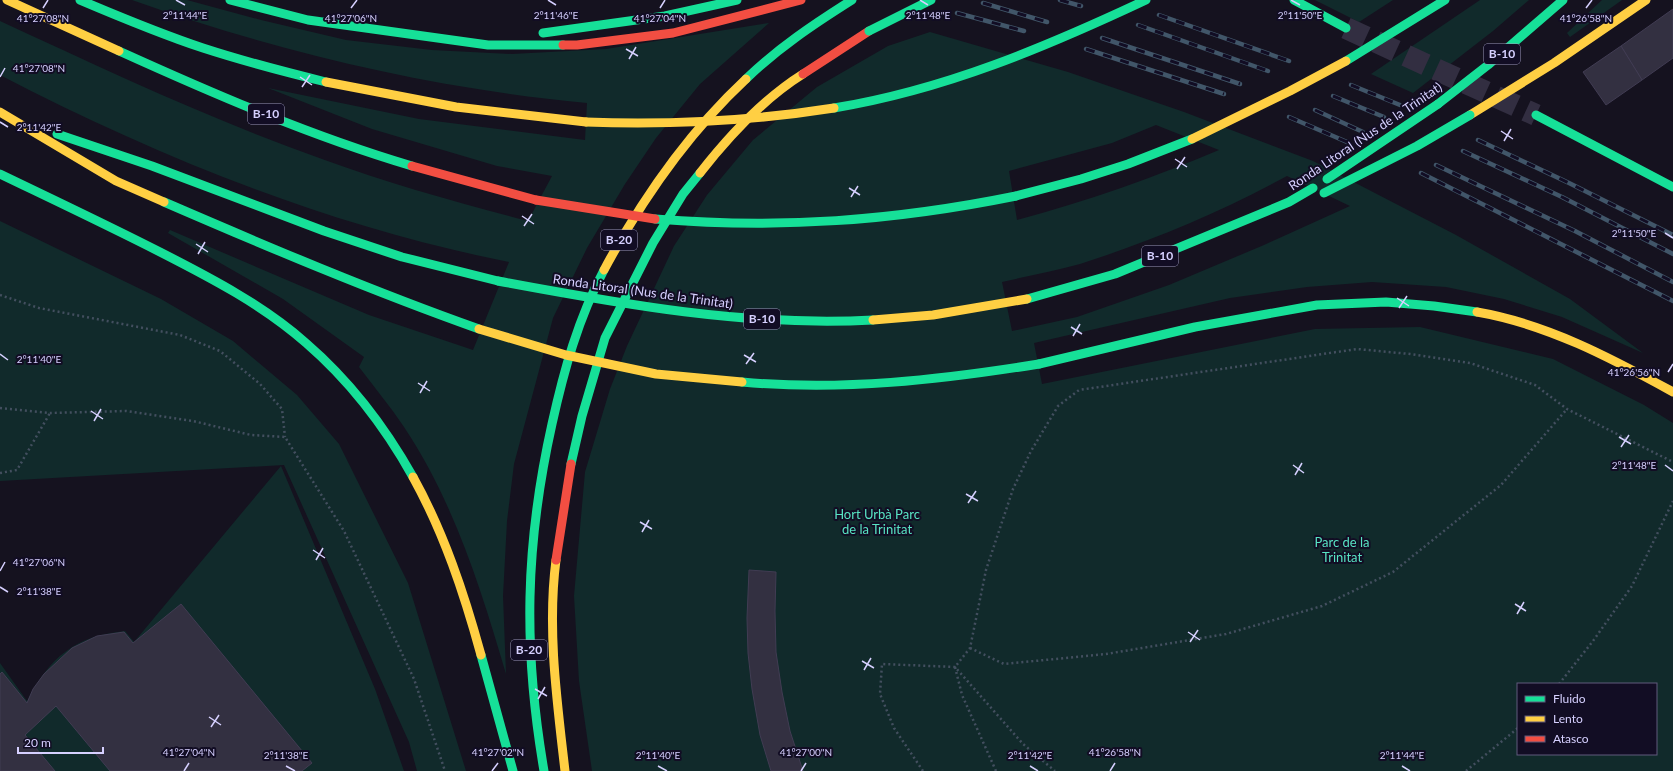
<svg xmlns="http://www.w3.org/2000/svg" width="1673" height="771" font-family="Lato,sans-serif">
  <rect width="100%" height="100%" fill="#15121f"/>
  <g fill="#112a2b" fill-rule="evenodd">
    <path d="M132,0H187L261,20L346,40L432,50L512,54L606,49L769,23L700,84L656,138L625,184L587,248L553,318L514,464L507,521L503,596L506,674C481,589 454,502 404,427C390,406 374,387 359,367L364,357L283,299L168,233L170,230L369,315L473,350L509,262C331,227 160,158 0,75V21C106,70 212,120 322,159C390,184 459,203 528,221L552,176L497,166L372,129L268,88L419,119L585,140L587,103C430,88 281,53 132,0Z"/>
    <polygon points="1315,0 1393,0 1359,22"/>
    <polygon points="1480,0 1529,0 1493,31 1413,93 1371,74"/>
    <polygon points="1602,0 1622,0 1570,37 1567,33"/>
    <path d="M930,32L1068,72L1184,112L1313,161L1456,235L1570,299L1643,353L1562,317L1504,299L1446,287L1372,282L1307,287L1230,298L1034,343L1042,384L1315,329L1420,327L1553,359L1644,405L1673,423V771H592L579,681L574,596L585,472L610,389L627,346L674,246L707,195L753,140L817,87L888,46ZM1156,125L1219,150C1153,178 1087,201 1017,220L1009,171L1112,143ZM1287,176L1350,206L1264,245L1169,285L1077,317L1012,331L1002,282C1028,276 1055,271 1080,264C1152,241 1221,212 1287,176ZM1518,684H1656V754H1518Z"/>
    <polygon points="0,221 161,299 233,341 297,395 339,444 408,583 466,771 417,771 409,742 284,465 0,481"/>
    <path d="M281,466L375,689L404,771H0V663L27,701C50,657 75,636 125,631L134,642Z"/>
  </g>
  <g fill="#333041" stroke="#413c53">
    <polygon points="1673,9 1673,58 1642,80 1621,46"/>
    <polygon points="1621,46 1642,80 1606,105 1583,72"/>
    <polygon points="749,570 776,572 775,611 776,652 782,692 790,731 803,771 771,771 760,735 752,689 748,653 747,618"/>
    <polygon points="181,604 312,763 302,771 110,771 56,706 25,735 55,771 0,771 0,674 2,672 27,703 33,689 44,674 72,648 97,636 124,632 133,643"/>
  </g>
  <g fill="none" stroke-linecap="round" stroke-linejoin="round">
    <polyline stroke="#322e41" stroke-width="22" stroke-dasharray="22 11" stroke-linecap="butt" points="1346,28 1536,115"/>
    <g stroke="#434f5f" stroke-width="2.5" stroke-dasharray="2 3" stroke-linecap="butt">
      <polyline points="0,295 39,308 180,335 220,351 260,384 282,409 285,437"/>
      <polyline points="0,408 50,413 126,411 193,421 251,435 285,437 344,531 414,679 445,771"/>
      <polyline points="0,473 17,470 50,413"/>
      <polyline points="970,648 1004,664 1106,654 1226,634 1322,606 1393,572 1501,485 1567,409"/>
      <polyline points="1559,684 1593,641 1632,586 1673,501"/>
      <polyline points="923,771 894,728 880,694 882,664 955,667 1023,744 1055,771"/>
      <polyline points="996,771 962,695 955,667 970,648 986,570 1013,489 1031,451 1058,406 1079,390 1357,349 1410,354 1470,363 1535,385 1567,409 1673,462"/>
      <polyline points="1466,771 1518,728"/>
    </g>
    <g stroke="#16e098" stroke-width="9">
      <path d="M80,0C120,17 161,34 203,48C243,61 285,72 326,82"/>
      <polyline points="230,0 308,20 488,45 563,45"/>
      <polyline points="1294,0 1346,28"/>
      <polyline points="543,33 665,16 737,0"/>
      <path d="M119,51C214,94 311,136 412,166"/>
      <polyline points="1346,61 1445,0"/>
      <path d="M746,79C778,48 814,24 852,0"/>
      <polyline points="1438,104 1488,65 1563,0"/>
      <polyline points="1536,115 1673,187"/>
      <polyline points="57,134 152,166 324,231 402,257 498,281"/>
      <path d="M0,174C54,200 107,225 160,252C211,278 263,305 306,343C350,381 385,427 413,477"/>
      <polyline points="1016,196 1081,179 1128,164 1192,139"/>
      <path d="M164,202C268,247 372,291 479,329"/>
      <polyline points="1027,299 1115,274 1289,202 1313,188"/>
      <polyline points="1039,364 1195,327 1317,305 1386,302 1434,306 1477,312"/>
      <polyline points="571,464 582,416 605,338 653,243 683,194 700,173"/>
      <polyline points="481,655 513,771"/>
      <path d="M544,771C523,648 525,545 552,424C564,370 578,319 604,270"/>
    </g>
    <g stroke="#ffcf43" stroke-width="9">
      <polyline points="7,0 119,51"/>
      <polyline points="326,82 456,107 586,122"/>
      <polyline points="0,112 116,181 164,202"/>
      <polyline points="1470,115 1554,63 1646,0"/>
      <path d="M700,173C729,136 763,99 803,74"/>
      <path d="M604,270C642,199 687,134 746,79"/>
      <path d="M1477,312C1547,324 1611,358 1673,392"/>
      <path d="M413,477C444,533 464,593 481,655"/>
      <path d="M556,560C547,629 557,701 565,771"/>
    </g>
    <g stroke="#f24e42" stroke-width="9">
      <polyline points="563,45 577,45 673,33 801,0"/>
      <polyline points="803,74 869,31"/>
      <polyline points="412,166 536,200"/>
      <polyline points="556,560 571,464"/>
    </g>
    <g stroke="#415669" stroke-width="4.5">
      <g id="rail">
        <polyline points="1060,0 1081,6"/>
        <polyline points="983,3 1047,22"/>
        <polyline points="957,13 1024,31"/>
        <polyline points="1159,15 1289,61"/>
        <polyline points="1138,25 1268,71"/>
        <polyline points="1102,38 1240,84"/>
        <polyline points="1086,49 1224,94"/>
        <polyline points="1351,85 1400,105"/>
        <polyline points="1333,96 1384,117"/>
        <polyline points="1315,110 1363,132"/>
        <polyline points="1289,117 1347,142"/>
        <polyline points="1478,140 1569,183 1673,235"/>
        <polyline points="1463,151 1562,197 1673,254"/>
        <polyline points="1436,165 1575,231 1673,282"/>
        <polyline points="1421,173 1673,301"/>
      </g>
    </g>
    <use href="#rail" stroke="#120d24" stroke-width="3" stroke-dasharray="9" stroke-linecap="butt"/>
    <g stroke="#16e098" stroke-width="9">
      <polyline points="869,31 931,0"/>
      <path d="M834,108C944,90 1046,47 1146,0"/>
      <polyline points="1327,179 1438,104"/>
      <polyline points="1324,193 1417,146 1470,115"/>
      <path d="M655,219C780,229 893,221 1016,196"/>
      <path d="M498,281C621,304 747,327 873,320"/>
      <path d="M742,382C842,391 940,380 1039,364"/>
    </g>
    <g stroke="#ffcf43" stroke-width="9">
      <path d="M586,122C669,125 752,121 834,108"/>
      <polyline points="1192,139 1290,91 1346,61"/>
      <polyline points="873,320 933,315 1027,299"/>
      <polyline points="479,329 566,355 656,374 742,382"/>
    </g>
    <polyline stroke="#f24e42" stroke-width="9" points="536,200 655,219"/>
  </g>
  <path fill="none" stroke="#d6d0ff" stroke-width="1.5" d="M176,0L185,5M548,0L556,5M920,0L928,5M1291,0L1300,5M43,8L48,0M351,8L357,0M660,8L665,0M1586,8L1592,0M626,49L638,56M629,59L636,47M0,77L5,68M300,77L312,85M302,87L310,75M0,122L8,127M1501,131L1513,139M1504,141L1511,129M1175,159L1187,167M1177,169L1185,157M849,188L860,195M851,197L858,186M522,216L534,224M524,226L532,214M1665,233L1673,238M196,244L208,252M198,254L205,242M1397,298L1409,306M1399,308L1407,296M1071,327L1082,334M1073,336L1080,324M0,354L8,360M744,355L756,362M746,364L754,353M1668,372L1673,364M418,383L430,391M420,393L427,381M91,411L103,419M94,421L101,409M1619,437L1631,444M1621,447L1629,435M1293,465L1304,473M1665,465L1673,471M1295,475L1302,463M966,494L978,501M968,503L976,491M640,522L652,529M642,532L649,520M313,550L325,558M316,560L323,548M0,571L5,562M0,587L8,592M1515,604L1526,611M1517,614L1524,602M1188,632L1200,640M1190,642L1198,630M862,661L874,668M864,670L871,658M535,689L547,696M538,699L545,687M209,717L221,725M211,727L219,715M286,766L295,771M658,766L667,771M1030,766L1038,771M1402,766L1410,771M184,771L189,763M492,771L498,763M801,771L806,763M1110,771L1115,763"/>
  <g text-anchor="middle" stroke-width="4" stroke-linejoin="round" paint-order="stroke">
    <g fill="#120d24" stroke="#9b96bd" stroke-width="1">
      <rect x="1484" y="44" width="36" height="20" rx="3"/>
      <rect x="248" y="104" width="36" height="20" rx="3"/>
      <rect x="601" y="230" width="36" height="20" rx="3"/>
      <rect x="1142" y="246" width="36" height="20" rx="3"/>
      <rect x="744" y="309" width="36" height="20" rx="3"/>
      <rect x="511" y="640" width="36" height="20" rx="3"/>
    </g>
    <g font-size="12" font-weight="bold" fill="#d6d0ff">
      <text x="1502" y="58">B-10</text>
      <text x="266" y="118">B-10</text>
      <text x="619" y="244">B-20</text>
      <text x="1160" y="260">B-10</text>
      <text x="762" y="323">B-10</text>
      <text x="529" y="654">B-20</text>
    </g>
    <g font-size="13" fill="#d6d0ff" stroke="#120d24">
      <text transform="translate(1365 136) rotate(-34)" y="5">Ronda Litoral (Nus de la Trinitat)</text>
      <text transform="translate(643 291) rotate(8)" y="5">Ronda Litoral (Nus de la Trinitat)</text>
    </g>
    <g font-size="13" fill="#58e3c3" stroke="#120d24">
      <text x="877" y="519">Hort Urbà Parc<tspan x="877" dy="15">de la Trinitat</tspan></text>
      <text x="1342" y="547">Parc de la<tspan x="1342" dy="15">Trinitat</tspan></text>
    </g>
  </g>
  <g font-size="10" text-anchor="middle" fill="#d6d0ff" stroke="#120d24" stroke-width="4" stroke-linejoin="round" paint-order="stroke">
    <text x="185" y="19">2°11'44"E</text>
    <text x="556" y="19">2°11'46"E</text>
    <text x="928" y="19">2°11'48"E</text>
    <text x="1300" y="19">2°11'50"E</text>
    <text x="43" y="22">41°27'08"N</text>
    <text x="351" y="22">41°27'06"N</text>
    <text x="660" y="22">41°27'04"N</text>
    <text x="1586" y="22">41°26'58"N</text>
    <text x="39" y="72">41°27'08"N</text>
    <text x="39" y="131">2°11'42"E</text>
    <text x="1634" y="237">2°11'50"E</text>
    <text x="39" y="363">2°11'40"E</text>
    <text x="1634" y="376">41°26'56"N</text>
    <text x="1634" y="469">2°11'48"E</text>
    <text x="39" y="566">41°27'06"N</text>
    <text x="39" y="595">2°11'38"E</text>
    <text x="189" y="756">41°27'04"N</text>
    <text x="498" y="756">41°27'02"N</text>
    <text x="806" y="756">41°27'00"N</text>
    <text x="1115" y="756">41°26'58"N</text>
    <text x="286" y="759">2°11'38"E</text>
    <text x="658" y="759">2°11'40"E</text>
    <text x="1030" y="759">2°11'42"E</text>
    <text x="1402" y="759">2°11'44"E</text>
  </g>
  <rect x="1517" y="683" width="140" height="72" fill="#120d24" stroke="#605b7c"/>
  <rect x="1525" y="696" width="20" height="6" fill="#16e098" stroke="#605b7c"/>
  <text x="1553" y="703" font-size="12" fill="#d6d0ff">Fluido</text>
  <rect x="1525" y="716" width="20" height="6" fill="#ffcf43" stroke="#605b7c"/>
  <text x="1553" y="723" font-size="12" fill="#d6d0ff">Lento</text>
  <rect x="1525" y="736" width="20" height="6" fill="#f24e42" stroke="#605b7c"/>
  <text x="1553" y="743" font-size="12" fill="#d6d0ff">Atasco</text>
  <path d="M18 747v6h85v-6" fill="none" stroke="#d6d0ff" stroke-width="2"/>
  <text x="24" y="747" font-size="12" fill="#d6d0ff" stroke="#120d24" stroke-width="3" paint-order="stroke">20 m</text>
</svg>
